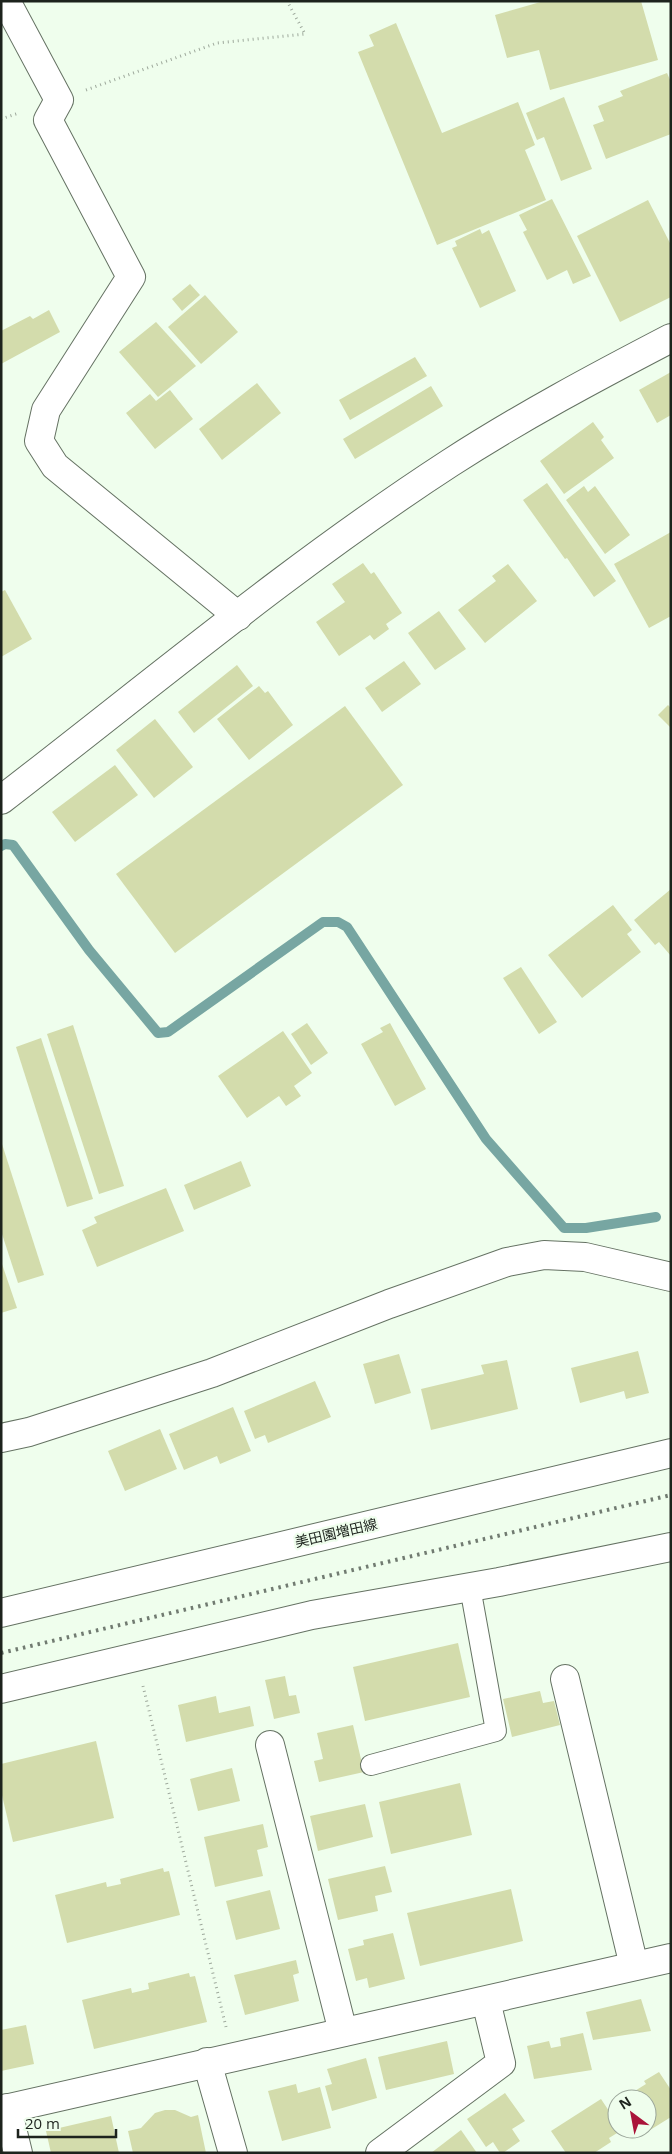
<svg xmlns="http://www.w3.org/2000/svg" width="672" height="2154" font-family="'Open Sans','Noto Sans JP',sans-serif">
  <rect width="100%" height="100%" fill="#effeed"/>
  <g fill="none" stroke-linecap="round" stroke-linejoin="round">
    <polyline stroke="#77a6a2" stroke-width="10" points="1,846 5,844 13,845 89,950 158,1033 168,1032 323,922 338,922 347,927 486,1139 564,1228 586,1228 656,1217"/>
  </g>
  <g fill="#d3dcac">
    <polygon points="544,1 641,1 658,60 550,90 539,50 507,58 495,15"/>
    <polygon points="396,23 442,133 518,102 535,145 525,150 546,200 437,245 358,52 374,46 369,35"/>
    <polygon points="667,73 671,82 671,134 606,159 593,125 604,121 598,106 623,96 620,91"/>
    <polygon points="564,97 592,169 561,181 544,137 537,140 526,113"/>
    <polygon points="552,199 591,276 573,284 567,270 547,280 523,232 527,230 519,215"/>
    <polygon points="648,200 671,245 671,297 620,322 577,236"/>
    <polygon points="480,229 482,234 489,230 516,291 480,308 452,248 457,246 455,241"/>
    <polygon points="190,284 200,295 182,311 172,299"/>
    <polygon points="205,295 238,332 201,364 168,327"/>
    <polygon points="49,310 60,332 1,364 1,331 30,316 33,319"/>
    <polygon points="156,322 196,366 158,397 119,352"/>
    <polygon points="415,357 427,376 350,420 339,400"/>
    <polygon points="671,372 671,415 657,423 639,390"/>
    <polygon points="257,383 281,413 222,460 199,429"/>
    <polygon points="431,386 443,406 355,459 343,439"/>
    <polygon points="170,390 193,419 155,449 126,413 150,394 156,401"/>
    <polygon points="593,422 604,437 601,440 614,458 564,494 540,461"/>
    <polygon points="547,483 616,581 594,597 567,558 565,559 523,500"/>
    <polygon points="584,486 588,492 595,486 630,535 605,554 566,500"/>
    <polygon points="671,532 671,616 649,628 614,564"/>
    <polygon points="363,563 371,574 374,572 402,613 386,624 389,629 374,640 370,635 339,656 316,622 345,602 332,584"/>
    <polygon points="508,564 537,601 485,643 458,610 496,581 492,576"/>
    <polygon points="5,590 32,639 1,657 1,592"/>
    <polygon points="439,611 466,649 435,670 408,633"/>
    <polygon points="404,661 421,684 382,712 365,688"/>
    <polygon points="237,665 253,686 194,733 178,712"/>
    <polygon points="259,686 265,693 268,691 293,725 249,760 217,719"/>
    <polygon points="668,705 671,708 671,728 658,715"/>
    <polygon points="345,706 403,785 175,953 116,874"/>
    <polygon points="155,719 193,767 154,798 116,750"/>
    <polygon points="115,765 138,795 75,842 52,812"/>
    <polygon points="671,889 671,956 659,942 655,945 634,920"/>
    <polygon points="613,905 632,930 627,934 641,952 582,998 548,955"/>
    <polygon points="521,967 557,1022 539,1034 503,978"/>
    <polygon points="307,1023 328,1053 311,1065 291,1034"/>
    <polygon points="390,1023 426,1089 395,1106 361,1044 383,1032 380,1028"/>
    <polygon points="73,1025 124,1186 99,1194 47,1034"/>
    <polygon points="283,1031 312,1073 294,1086 301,1096 286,1106 279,1096 247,1118 218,1076"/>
    <polygon points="41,1038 93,1199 67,1207 16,1047"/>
    <polygon points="2,1144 44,1275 18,1283 1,1231"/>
    <polygon points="241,1161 251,1186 194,1210 184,1185"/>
    <polygon points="166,1188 184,1231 97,1267 82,1230 97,1223 94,1217"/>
    <polygon points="1,1261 17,1308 1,1313"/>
    <polygon points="638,1351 649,1393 626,1399 624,1391 580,1403 571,1368"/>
    <polygon points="399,1354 411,1393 375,1404 363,1364"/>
    <polygon points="507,1360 518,1409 431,1430 421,1389 484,1374 481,1365"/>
    <polygon points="315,1381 331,1417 268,1443 265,1435 255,1439 244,1411"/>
    <polygon points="233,1407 251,1451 220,1464 217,1456 184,1470 169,1434"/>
    <polygon points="160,1429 177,1469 125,1491 108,1451"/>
    <polygon points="458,1643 470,1697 365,1721 353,1667"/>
    <polygon points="285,1676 289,1696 296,1695 300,1713 274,1719 265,1680"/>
    <polygon points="540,1691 543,1703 554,1701 560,1725 512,1737 503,1699"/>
    <polygon points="216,1696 219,1713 250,1706 254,1726 186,1742 178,1705"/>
    <polygon points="353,1725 364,1772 319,1782 314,1761 323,1759 317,1733"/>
    <polygon points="96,1741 114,1818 13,1842 1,1791 1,1764"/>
    <polygon points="232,1768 240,1801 198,1811 190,1779"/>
    <polygon points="460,1783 472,1835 391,1854 379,1802"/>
    <polygon points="365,1804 373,1837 318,1851 310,1816"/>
    <polygon points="263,1824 268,1847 257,1850 263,1876 215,1887 204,1837"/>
    <polygon points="385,1866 392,1892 375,1896 378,1911 338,1920 328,1879"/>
    <polygon points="163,1868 164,1872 169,1871 180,1915 67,1943 55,1895 106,1882 107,1887 121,1884 120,1879"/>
    <polygon points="511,1889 523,1941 420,1966 407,1913"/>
    <polygon points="270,1890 280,1929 236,1940 226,1901"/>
    <polygon points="393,1933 405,1979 369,1988 367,1978 356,1981 348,1949 364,1945 363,1940"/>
    <polygon points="296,1960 299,1973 293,1975 299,2001 245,2015 234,1975"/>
    <polygon points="189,1973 190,1977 195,1976 207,2022 94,2049 82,2000 131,1988 132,1993 149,1989 148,1983"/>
    <polygon points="641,1999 651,2031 593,2040 586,2012"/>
    <polygon points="26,2025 34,2064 1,2071 1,2030"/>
    <polygon points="583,2033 592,2070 534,2079 527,2046 549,2041 551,2048 561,2046 560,2038"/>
    <polygon points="447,2041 454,2074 386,2090 378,2057"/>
    <polygon points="366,2058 377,2098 332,2111 325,2086 332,2084 327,2069"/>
    <polygon points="659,2072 671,2090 671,2117 642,2135 638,2129 647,2129 647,2099 622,2099 646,2084 644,2081"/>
    <polygon points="296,2084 298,2093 320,2087 331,2128 282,2141 268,2091"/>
    <polygon points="505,2093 525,2121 512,2129 520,2141 503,2153 500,2153 493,2142 486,2147 467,2119"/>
    <polygon points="601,2099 617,2123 617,2129 622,2130 609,2138 611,2142 594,2153 566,2153 551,2131"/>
    <polygon points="165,2110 175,2110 191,2117 198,2115 206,2153 133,2153 128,2131 141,2128 155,2113"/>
    <polygon points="111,2116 119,2153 51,2153 46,2131"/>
    <polygon points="461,2130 477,2153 431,2153"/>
  </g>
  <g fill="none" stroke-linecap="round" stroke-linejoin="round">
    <g stroke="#657263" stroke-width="22">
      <polyline id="service" points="371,1765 496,1731 470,1587"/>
    </g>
    <g stroke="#657263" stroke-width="30">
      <g id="minor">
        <polyline points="6,1 59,100 48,120 131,277 46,410 39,441 55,466 238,616"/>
        <polyline points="565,1679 634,1966"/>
        <polyline points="270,1745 343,2032"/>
        <polyline points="207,2062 233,2153"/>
        <polyline points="7,2108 18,2153"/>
        <polyline points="380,2153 501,2063 486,2001"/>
      </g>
    </g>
    <g stroke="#657263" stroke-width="30">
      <g id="tertiary">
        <path d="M1,800C149,686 293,565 450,463C521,417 596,377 671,338"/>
        <polyline points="1,1438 29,1432 212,1373 389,1304 507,1262 544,1255 585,1257 671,1277"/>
        <polyline points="1,2110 671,1958"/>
      </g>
    </g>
    <g stroke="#657263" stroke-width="30">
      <g id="secondary">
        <polyline points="1,1613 671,1453"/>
        <polyline points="1,1689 312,1615 499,1582 671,1547"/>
      </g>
    </g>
    <g stroke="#9ea99c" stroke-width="3" stroke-dasharray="1 4" stroke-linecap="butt">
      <polyline points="86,90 217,43 305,34 287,1"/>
      <polyline points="1,119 19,113"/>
      <polyline points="143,1686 226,2027"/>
    </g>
    <use href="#service" stroke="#fff" stroke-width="20"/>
    <use href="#minor" stroke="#fff" stroke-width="28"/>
    <use href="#tertiary" stroke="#fff" stroke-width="28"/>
    <use href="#secondary" stroke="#fff" stroke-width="28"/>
    <polyline stroke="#717b71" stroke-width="4" stroke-dasharray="2.5 5" stroke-linecap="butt" points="1,1653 671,1495"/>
  </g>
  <g text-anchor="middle" stroke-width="4.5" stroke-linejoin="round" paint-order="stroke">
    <g font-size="14" fill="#1d231d" stroke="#effeed">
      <text transform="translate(336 1533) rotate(-13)" y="5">美田園増田線</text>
    </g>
  </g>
  <rect width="672" height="2154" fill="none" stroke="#1d231d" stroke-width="5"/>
  <g transform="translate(632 2114) rotate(328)"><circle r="24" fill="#effeed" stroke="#9ba69a"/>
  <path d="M0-4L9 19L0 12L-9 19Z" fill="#aa143a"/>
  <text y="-8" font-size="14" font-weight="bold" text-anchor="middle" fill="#1d231d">N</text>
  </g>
  <path d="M18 2129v8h98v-8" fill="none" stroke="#1d231d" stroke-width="2.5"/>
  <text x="25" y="2129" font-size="15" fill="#1d231d" stroke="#effeed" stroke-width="4" paint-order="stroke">20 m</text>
</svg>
